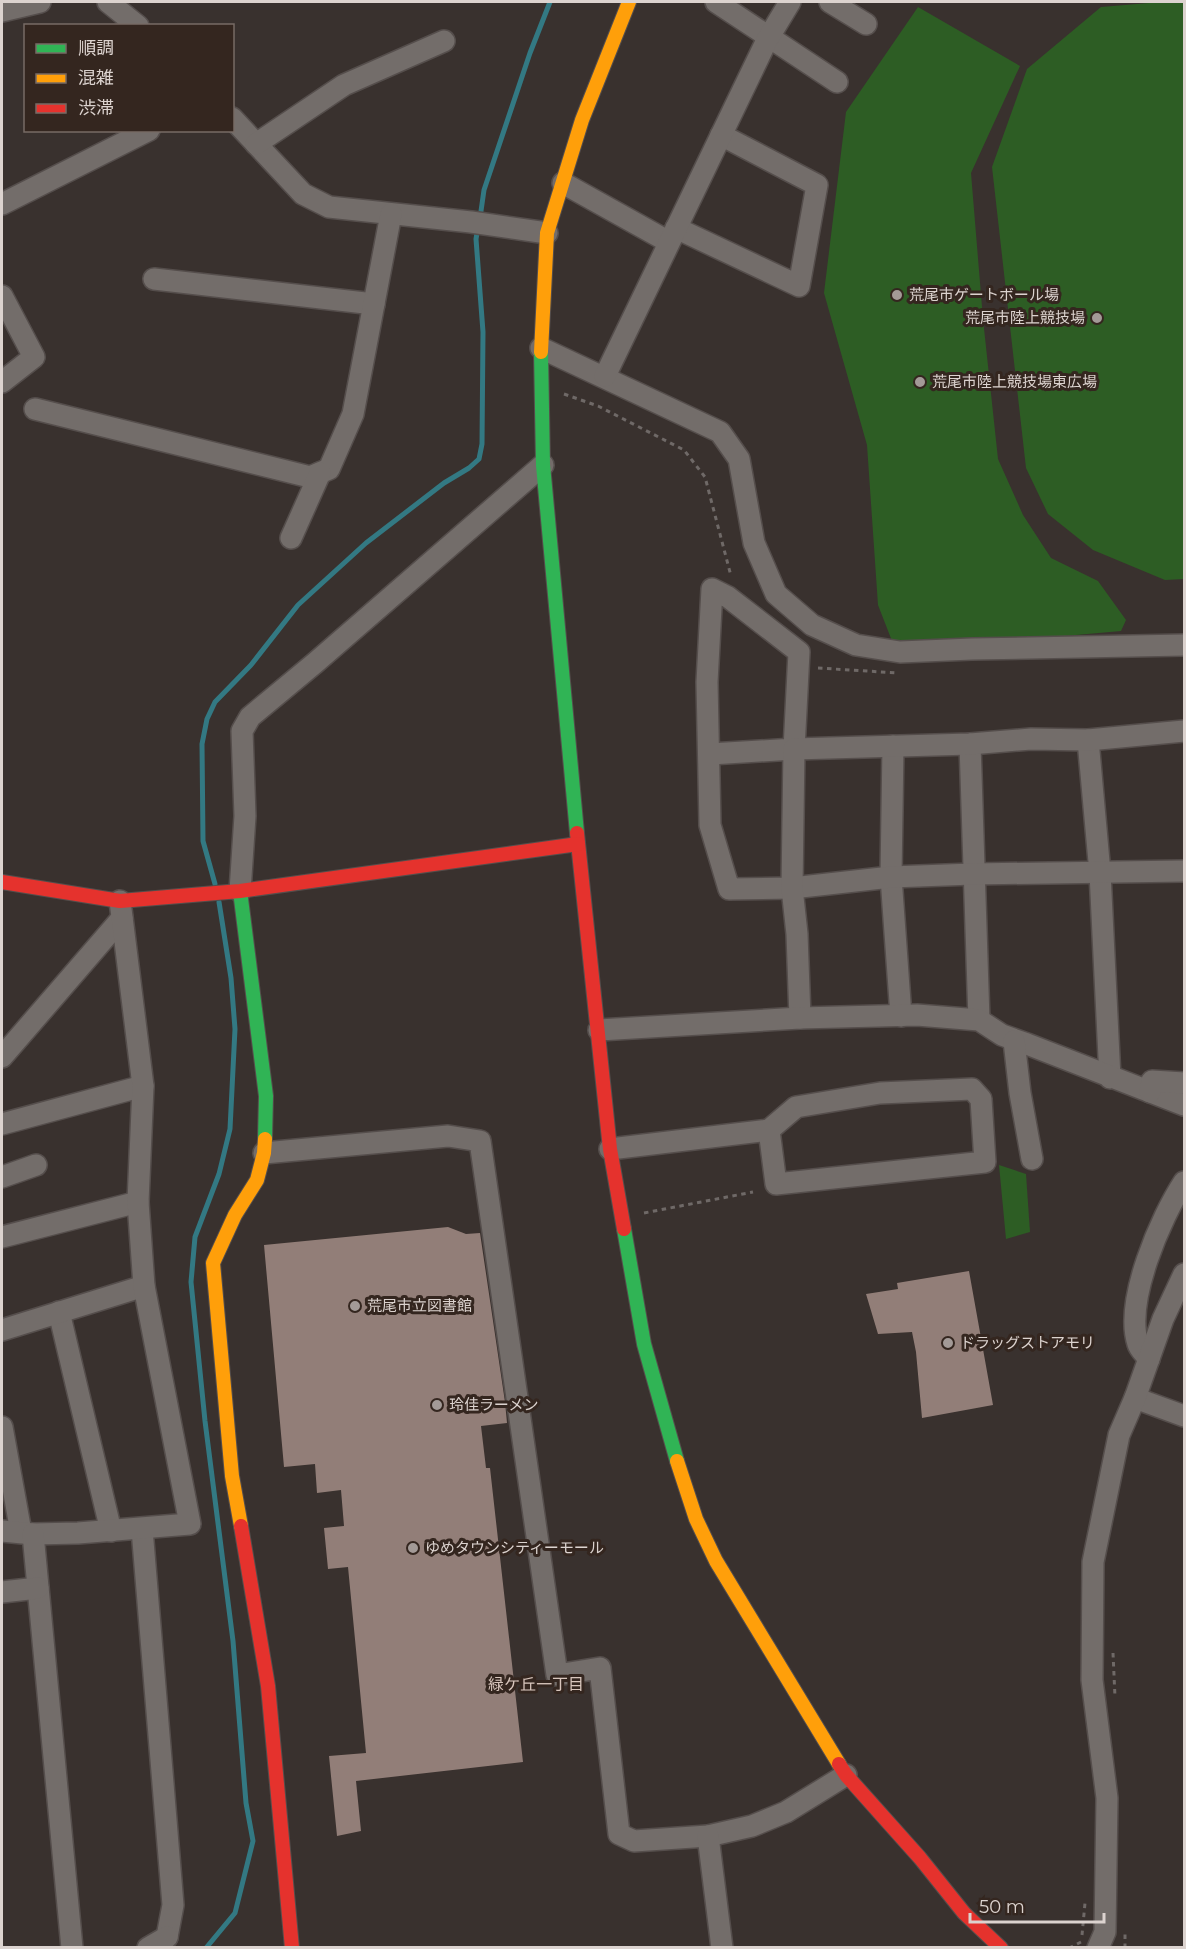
<svg xmlns="http://www.w3.org/2000/svg" width="1186" height="1949" font-family="Montserrat,'Noto Sans JP',sans-serif">
  <rect width="100%" height="100%" fill="#39312e"/>
  <g fill="#2d5d24">
    <polygon points="1161,2 1184,2 1184,579 1165,580 1093,550 1048,514 1026,468 992,167 1027,69 1101,7"/>
    <polygon points="918,7 1020,66 971,173 983,319 998,459 1023,515 1051,558 1098,581 1126,620 1121,631 1020,640 892,641 878,605 867,445 824,293 846,112"/>
    <polygon points="999,1165 1026,1174 1030,1232 1006,1239"/>
  </g>
  <g fill="none" stroke-linecap="round" stroke-linejoin="round">
    <g stroke="#337983" stroke-width="5">
      <polyline points="480,218 484,190 530,53 550,2"/>
      <polyline points="215,884 203,841 202,744 207,719 215,702 251,665 298,605 366,543 444,483 469,468 479,459 482,444 483,332 476,239 478,227"/>
      <polyline points="206,1948 235,1913 253,1841 246,1803 233,1641 205,1421 191,1282 195,1237 219,1174 230,1129 235,1029 231,978 219,902"/>
    </g>
  </g>
  <g fill="#927e78">
    <polygon points="448,1227 466,1234 480,1233 505,1402 507,1423 481,1426 486,1468 490,1468 523,1762 356,1781 361,1831 337,1836 329,1756 366,1753 348,1567 328,1569 324,1528 344,1526 341,1490 317,1493 315,1464 284,1467 264,1245"/>
    <polygon points="969,1271 993,1405 922,1418 916,1352 912,1332 878,1334 866,1294 898,1289 897,1283"/>
  </g>
  <g fill="none" stroke-linecap="round" stroke-linejoin="round">
    <g stroke="#554e4c" stroke-width="24">
      <g id="street">
        <polyline points="108,2 138,26"/>
        <polyline points="716,2 837,82"/>
        <polyline points="830,2 866,24"/>
        <polyline points="2,11 40,2"/>
        <polyline points="232,118 303,194 329,207 471,222 547,233"/>
        <polyline points="256,144 344,85 444,41"/>
        <polyline points="563,183 669,242"/>
        <polyline points="2,204 149,130"/>
        <polyline points="676,228 799,286 817,185 721,135"/>
        <polyline points="154,279 374,304"/>
        <polyline points="2,296 34,357 2,382"/>
        <polyline points="541,348 720,432 739,459 754,543 776,594 812,625 856,645 900,652 972,649 1184,645"/>
        <polyline points="605,376 767,40 790,2"/>
        <polyline points="35,409 310,477 329,469 353,414 391,214"/>
        <polyline points="291,538 320,473"/>
        <polyline points="1088,740 1100,873 1110,1078"/>
        <polyline points="970,744 979,1020"/>
        <polyline points="893,746 891,877 901,1016"/>
        <polyline points="710,754 794,749 799,652 728,597 712,589 707,682 710,825 729,889 792,888 891,877 973,874 1184,871"/>
        <polyline points="240,891 245,816 242,731 250,717 315,663 543,465"/>
        <polyline points="800,1018 797,934 792,888 794,749 970,744 1031,739 1088,740 1184,731"/>
        <polyline points="599,1030 800,1018 917,1015 979,1020 1002,1035 1027,1044 1184,1105"/>
        <polyline points="1014,1041 1020,1093 1032,1159"/>
        <polyline points="2,1057 122,918"/>
        <polyline points="1150,1092 1152,1081 1184,1083"/>
        <polyline points="2,1124 143,1086"/>
        <polyline points="610,1149 769,1130 796,1107 880,1093 972,1089 981,1099 985,1162 776,1184 769,1130"/>
        <polyline points="264,1153 448,1136 480,1141 557,1675 600,1668 619,1834 634,1841 708,1836 752,1826 786,1812 846,1775"/>
        <polyline points="2,1177 36,1165"/>
        <polyline points="2,1237 138,1202"/>
        <polyline points="59,1312 111,1531"/>
        <polyline points="2,1330 144,1286"/>
        <path d="M1149,1359C1145,1354 1139,1349 1138,1344C1124,1301 1161,1217 1184,1182"/>
        <polyline points="1135,1398 1184,1416"/>
        <polyline points="2,1427 21,1532"/>
        <polyline points="142,1529 173,1905 167,1937"/>
        <polyline points="2,1531 33,1534 78,1533 190,1524 144,1286 138,1202 143,1086 120,901"/>
        <polyline points="33,1534 72,1948"/>
        <polyline points="2,1592 38,1588"/>
        <polyline points="708,1836 722,1948"/>
        <polyline points="148,1948 167,1937"/>
        <polyline points="1098,1948 1105,1932 1107,1798 1092,1680 1093,1562 1119,1435 1135,1398 1163,1319 1184,1274"/>
      </g>
    </g>
    <g stroke="#554e4c" stroke-width="16">
      <g id="fast">
        <polyline points="541,352 543,465 577,833"/>
        <polyline points="240,891 266,1096 265,1139"/>
        <polyline points="624,1229 644,1344 677,1461"/>
      </g>
    </g>
    <g stroke="#554e4c" stroke-width="16">
      <g id="slow">
        <polyline points="541,352 547,233 582,120 629,2"/>
        <polyline points="677,1461 696,1519 716,1561 839,1764"/>
        <polyline points="241,1526 232,1476 213,1263 235,1215 257,1180 264,1153 265,1139"/>
      </g>
    </g>
    <g stroke="#554e4c" stroke-width="16">
      <g id="jam">
        <polyline points="577,833 610,1149 624,1229"/>
        <polyline points="2,882 120,901 240,891 578,844"/>
        <polyline points="241,1526 268,1686 292,1948"/>
        <polyline points="839,1764 846,1775 920,1858 964,1913 1001,1948"/>
      </g>
    </g>
    <g stroke="#6f6967" stroke-width="3" stroke-dasharray="4.5 4.5" stroke-linecap="butt">
      <polyline points="564,394 598,406 684,450 705,477 731,576"/>
      <polyline points="818,668 898,673"/>
      <polyline points="644,1213 753,1192"/>
      <polyline points="1113,1653 1115,1697"/>
      <polyline points="1082,1935 1085,1903"/>
      <polyline points="1069,1948 1081,1942"/>
      <polyline points="1125,1948 1125,1934"/>
    </g>
    <use href="#street" stroke="#736d6a" stroke-width="21"/>
    <use href="#fast" stroke="#30b455" stroke-width="14"/>
    <use href="#slow" stroke="#ff9f0a" stroke-width="14"/>
    <use href="#jam" stroke="#e5322d" stroke-width="14"/>
  </g>
  <g fill="#a39a97" stroke="#34261f" stroke-width="2">
    <circle cx="897" cy="295" r="6"/>
    <circle cx="1097" cy="318" r="6"/>
    <circle cx="920" cy="382" r="6"/>
    <circle cx="355" cy="1306" r="6"/>
    <circle cx="948" cy="1343" r="6"/>
    <circle cx="437" cy="1405" r="6"/>
    <circle cx="413" cy="1548" r="6"/>
  </g>
  <g text-anchor="middle" stroke-width="6" stroke-linejoin="round" paint-order="stroke">
    <g font-size="15" fill="#dcd3cf" stroke="#34261f" text-anchor="start">
      <text x="909" y="300">荒尾市ゲートボール場</text>
      <text x="1085" y="323" text-anchor="end">荒尾市陸上競技場</text>
      <text x="932" y="387">荒尾市陸上競技場東広場</text>
      <text x="367" y="1311">荒尾市立図書館</text>
      <text x="960" y="1348">ドラッグストアモリ</text>
      <text x="449" y="1410">玲佳ラーメン</text>
      <text x="425" y="1553">ゆめタウンシティーモール</text>
    </g>
    <g font-size="16" fill="#d8c6bd" stroke="#34261f">
      <text x="536" y="1690">緑ケ丘一丁目</text>
    </g>
  </g>
  <rect width="1186" height="1949" fill="none" stroke="#dcd3cf" stroke-width="6"/>
  <rect x="24" y="24" width="210" height="108" fill="#34261f" stroke="#776b65" stroke-width="1.5"/>
  <rect x="36" y="44" width="30" height="9" fill="#30b455" stroke="#776b65" stroke-width="1.5"/>
  <text x="78" y="54" font-size="18" fill="#dcd3cf">順調</text>
  <rect x="36" y="74" width="30" height="9" fill="#ff9f0a" stroke="#776b65" stroke-width="1.5"/>
  <text x="78" y="84" font-size="18" fill="#dcd3cf">混雑</text>
  <rect x="36" y="104" width="30" height="9" fill="#e5322d" stroke="#776b65" stroke-width="1.5"/>
  <text x="78" y="114" font-size="18" fill="#dcd3cf">渋滞</text>
  <path d="M970 1913v9h134v-9" fill="none" stroke="#dcd3cf" stroke-width="3"/>
  <text x="979" y="1913" font-size="18" fill="#dcd3cf" stroke="#34261f" stroke-width="4.5" paint-order="stroke">50 m</text>
</svg>
